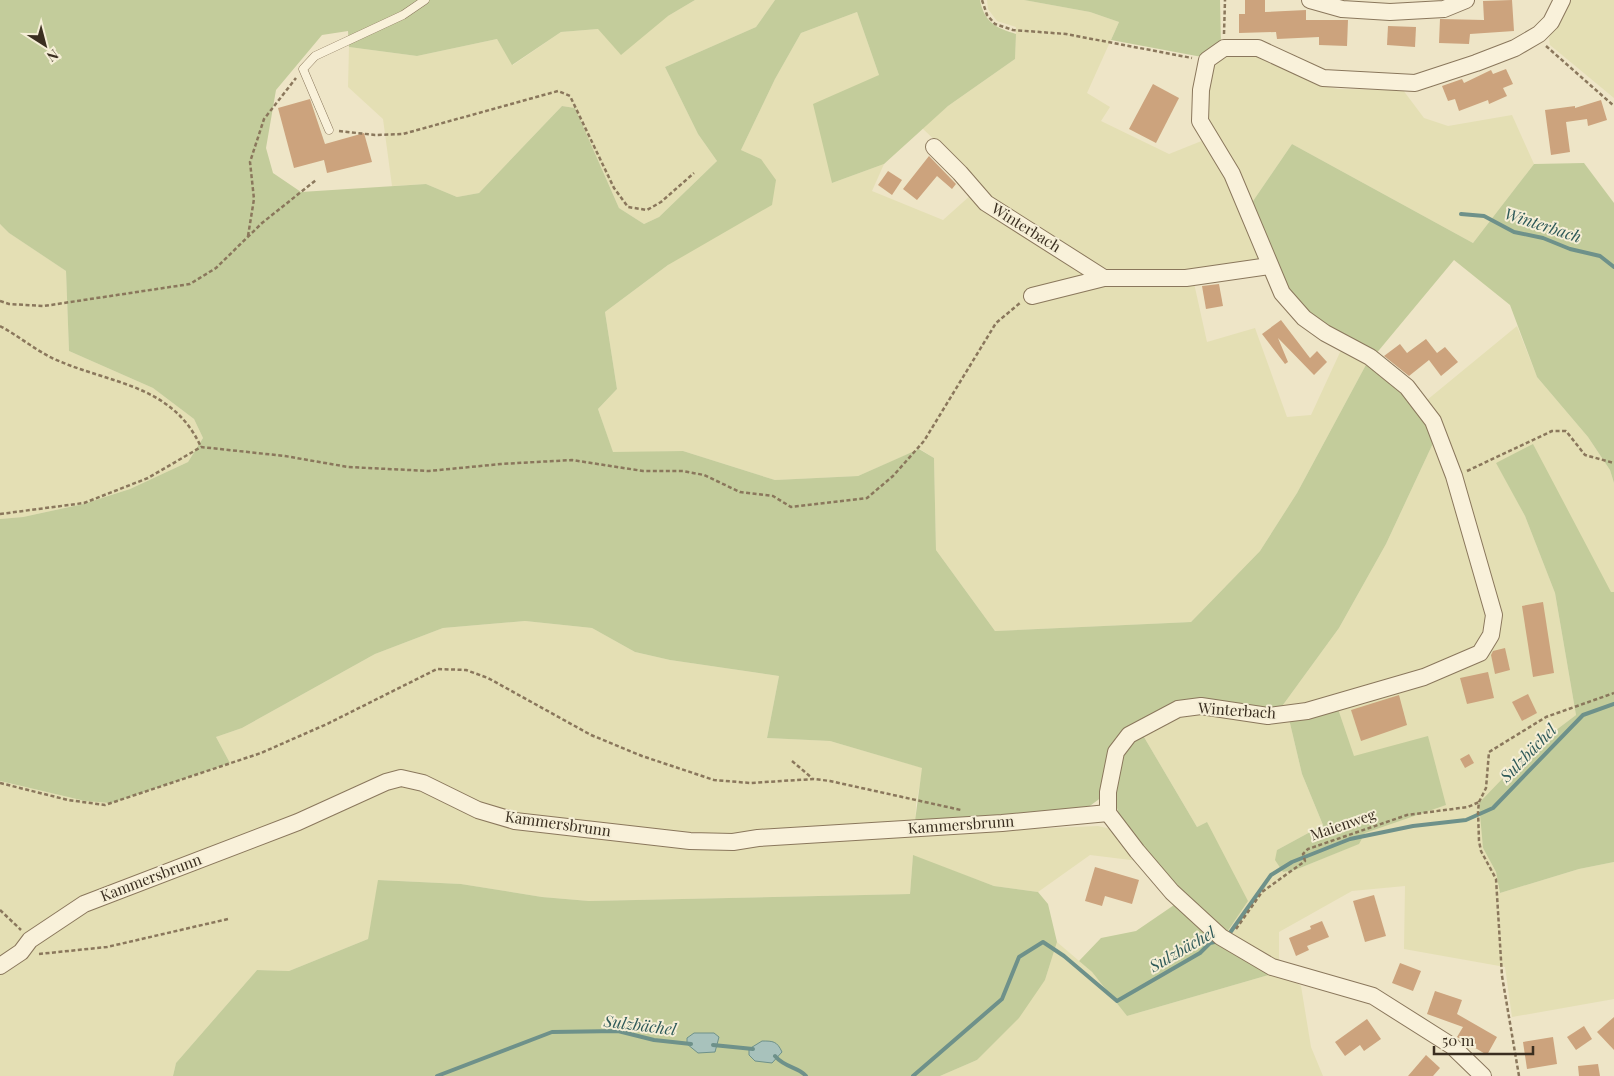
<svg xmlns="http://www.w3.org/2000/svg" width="1614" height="1076" font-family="'Playfair Display',serif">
  <rect width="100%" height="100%" fill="#eee5c7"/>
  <g fill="#e4dfb4">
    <polygon points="695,0 775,0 756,27 665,67 698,134 717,161 659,217 644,224 619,208 575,108 562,106 479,193 457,197 426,184 392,186 383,119 348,87 349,47 417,56 497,39 513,65 561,32 598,29 668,16"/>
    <polygon points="987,0 1024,0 1090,12 1119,22 1087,93 1110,107 1101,121 1169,154 1204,140 1217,156 1261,254 1257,261 1192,274 1207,342 1255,328 1287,417 1311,415 1342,348 1368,361 1297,493 1260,551 1191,622 995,631 936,550 934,458 920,449 858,476 775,480 683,451 613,453 598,409 617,389 605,312 668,265 761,159 741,150 775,79 801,33 857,12 879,75 832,183 884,164 872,191 943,220 982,185 922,128 948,106 1015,59 1016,27 997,21 988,9"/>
    <polygon points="1569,0 1614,0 1614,98 1550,45 1549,38"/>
    <polygon points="1255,52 1315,84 1338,89 1403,90 1424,118 1448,126 1512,115 1534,164 1473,243 1292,144 1251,204 1206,118 1212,68 1221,56"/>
    <polygon points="0,224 9,233 66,271 69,351 153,388 194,419 203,438 188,462 130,489 83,504 23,517 0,519"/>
    <polygon points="1517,326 1537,377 1588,437 1610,470 1614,483 1614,592 1611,593 1496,462 1525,516 1555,593 1576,715 1531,749 1483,848 1496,872 1500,893 1579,869 1614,862 1614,999 1512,1017 1505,967 1404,949 1405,886 1352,891 1279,932 1279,965 1225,935 1207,822 1197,827 1141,732 1189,713 1289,719 1302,774 1323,825 1277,850 1283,872 1295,870 1358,844 1354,756 1280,709 1339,628 1386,544 1435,439 1427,400"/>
    <polygon points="525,621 592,628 635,652 670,660 779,676 767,738 830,741 923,768 916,804 915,834 1098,826 1115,830 1139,861 1090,855 1038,892 994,886 913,856 910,894 589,901 542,897 461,884 379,880 368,939 289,971 257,970 176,1063 173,1076 0,1076 0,781 85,801 230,763 216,737 242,728 375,654 443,628"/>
    <polygon points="1057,942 1092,972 1127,1016 1279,972 1301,986 1311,1047 1323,1076 940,1076 977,1060 1045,980"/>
  </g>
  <g fill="#c3cc9b">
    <path d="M0,0H695L668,16L621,55L598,29L561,32L512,65L497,39L417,56L349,47L348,31L322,35L276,90L266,148L273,173L301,192L426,184L457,197L479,193L562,106L575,108L619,208L644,224L659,217L717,161L698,134L665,67L756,27L775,0H980C984,22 996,28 1016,34L1015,59L948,106L884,164L832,183L813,104L879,75L857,12L801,33L775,79L741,150L761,159L776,180L772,205L668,265L605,312L617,389L598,409L613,452L683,451L775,480L858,476L919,449L934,458L936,550L995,631L1191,622L1260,551L1297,493L1368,361L1398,385L1435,439L1386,544L1339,628L1280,709L1200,702L1113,745L1105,763L1102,797L1087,808L915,821L922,768L830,741L767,738L779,676L670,660L635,652L592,628L525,621L443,628L375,654L242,728L216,737L230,763L111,803L85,801L0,781V519L23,517L83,504L130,489L188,462L203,438L194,419L153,388L69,351L66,271L9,233L0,224Z"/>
    <polygon points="1024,0 1220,0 1221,45 1202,57 1111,40 1119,22 1090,12"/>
    <polygon points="1292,144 1473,243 1534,164 1584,163 1614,203 1614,483 1610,470 1588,437 1537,377 1510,305 1454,260 1375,355 1328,330 1285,291 1251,204"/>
    <polygon points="1533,444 1611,592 1614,592 1614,862 1579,869 1500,893 1496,872 1483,848 1479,803 1531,749 1576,715 1555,593 1525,516 1496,463"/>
    <polygon points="1338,709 1354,756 1428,736 1446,805 1365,833 1359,844 1295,870 1283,872 1275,860 1277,850 1323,825 1302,774 1289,719"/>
    <polygon points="1141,732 1197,827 1207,822 1248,901 1225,935 1175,889 1119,817 1114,794 1119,755"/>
    <polygon points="913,855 994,886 1038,892 1048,904 1057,942 1045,980 1019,1018 977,1060 940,1076 173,1076 176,1063 257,970 289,971 368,939 378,880 461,884 542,897 589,901 910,894"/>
    <polygon points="1177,903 1279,972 1127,1016 1092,972 1079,961 1101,938 1136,931"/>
  </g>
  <g fill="#a8c2bc" stroke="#6e918a">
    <polygon points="694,1033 714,1033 719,1037 715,1052 698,1053 687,1044 687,1038"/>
    <path d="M762,1041C773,1041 777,1041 782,1052L772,1063L755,1061L749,1055V1049Z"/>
  </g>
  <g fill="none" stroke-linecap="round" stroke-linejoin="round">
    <g stroke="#6e918a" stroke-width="4">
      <polyline points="1461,214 1484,216 1514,232 1543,238 1570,249 1600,256 1614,267"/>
      <polyline points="1227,937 1271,875 1292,862 1350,839 1413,826 1466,820 1493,808 1583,715 1614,704"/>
      <polyline points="713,1045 753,1049"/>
      <path d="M775,1056C785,1068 799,1067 806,1076"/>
      <polyline points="437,1076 552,1032 618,1031 654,1040 691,1044"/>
      <polyline points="913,1076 1002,999 1019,957 1043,942 1064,956 1117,1001 1200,953 1210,943 1219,941"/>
    </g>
  </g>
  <g fill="#cca37d">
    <polygon points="1245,0 1265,0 1265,12 1306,10 1306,20 1348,20 1347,46 1319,45 1319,37 1277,39 1276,32 1239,33 1239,14 1245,14"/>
    <polygon points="1512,0 1514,31 1470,34 1469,44 1439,43 1440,19 1484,20 1483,1"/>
    <polygon points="1388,26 1416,27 1415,47 1387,45"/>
    <polygon points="1506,69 1513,84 1503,88 1507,96 1489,104 1488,100 1459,111 1455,99 1448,101 1442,86 1462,79 1464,83 1491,70 1493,74"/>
    <polygon points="1153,84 1179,98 1156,143 1129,129"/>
    <polygon points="310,99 325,144 364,133 372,162 327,173 324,160 294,168 278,108"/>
    <polygon points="1601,100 1607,120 1588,126 1587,119 1566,122 1570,152 1551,155 1545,110 1575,106 1575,108"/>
    <polygon points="929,156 956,184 952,189 937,176 917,200 903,189"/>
    <polygon points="888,171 902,180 892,195 878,185"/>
    <polygon points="1219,284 1223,306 1206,309 1202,286"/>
    <polygon points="1281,320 1310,358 1317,351 1327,362 1314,375 1278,338 1288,362 1285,364 1262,334"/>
    <polygon points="1426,339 1437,353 1445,347 1458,362 1441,376 1429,360 1409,376 1384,356 1400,344 1407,353"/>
    <polygon points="1543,602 1554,673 1533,677 1522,606"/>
    <polygon points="1505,648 1510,670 1495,674 1491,655 1493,651"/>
    <polygon points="1488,672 1494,698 1467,704 1460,678"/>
    <polygon points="1528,694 1537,713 1522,721 1512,702"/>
    <polygon points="1399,695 1407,725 1361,741 1351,710"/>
    <polygon points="1469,754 1474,763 1465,768 1460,759"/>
    <polygon points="1095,867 1139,880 1132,904 1105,896 1102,906 1085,901"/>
    <polygon points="1374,895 1386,936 1365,942 1353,901"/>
    <polygon points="1322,921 1329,937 1307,946 1309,950 1296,956 1289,938 1311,929 1310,926"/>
    <polygon points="1400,963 1421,971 1413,991 1392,983"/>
    <polygon points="1435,991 1462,1000 1457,1014 1497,1037 1487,1055 1457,1037 1463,1027 1427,1014"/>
    <polygon points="1614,1017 1614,1050 1597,1032"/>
    <polygon points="1367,1019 1381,1039 1364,1051 1360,1045 1345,1056 1335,1042"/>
    <polygon points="1584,1026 1592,1039 1576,1050 1567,1037"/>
    <polygon points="1553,1037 1557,1064 1527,1069 1523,1042"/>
    <polygon points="1426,1055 1440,1068 1433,1076 1408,1076"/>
    <polygon points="1598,1064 1600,1076 1579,1076 1578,1066"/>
  </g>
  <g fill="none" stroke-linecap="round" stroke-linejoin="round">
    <g stroke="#8a775c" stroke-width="9">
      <polyline id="service" points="329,130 303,69 315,56 403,15 425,0"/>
    </g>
    <g stroke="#8a775c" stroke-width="18">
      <g id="minor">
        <polyline points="1310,0 1342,9 1390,12 1444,9 1466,0"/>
        <polyline points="934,147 960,173 986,203 1104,278"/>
        <polyline points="1032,296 1104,278 1186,278 1269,266"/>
        <polyline points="0,966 21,952 30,940 84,904 298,822 386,782 401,778 423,783 478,810 515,821 690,841 733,842 758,838 1002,823 1108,813"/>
        <polyline points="1483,1076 1452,1046 1373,996 1272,967 1221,937 1172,892 1137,851 1108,813 1108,792 1116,752 1129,735 1178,709 1201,706 1268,716 1307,711 1424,677 1480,653 1491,635 1494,615 1454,476 1433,421 1407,387 1370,357 1325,333 1304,318 1282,293 1232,174 1200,121 1201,90 1207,60 1224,48 1258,48 1323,78 1415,83 1476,63 1515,48 1539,34 1551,22 1562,0"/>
      </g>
    </g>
    <g stroke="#8a775c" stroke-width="2.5" stroke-dasharray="4 2.5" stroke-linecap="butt">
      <polyline points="982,0 987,15 995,24 1013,30 1066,34 1192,58"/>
      <polyline points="1224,34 1225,0"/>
      <polyline points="1546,46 1614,106"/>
      <polyline points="339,131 375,135 403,134 558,91 570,96 614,188 628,207 647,210 661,202 694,173"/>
      <polyline points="248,236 254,199 250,162 264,119 296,78"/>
      <polyline points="0,301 9,304 44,306 190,284 216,268 262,223 316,180"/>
      <path d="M0,326C17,335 34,349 52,358C108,384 172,383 201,447"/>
      <polyline points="1467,471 1552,431 1566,431 1585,455 1614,463"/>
      <polyline points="0,514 84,503 148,478 201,447 285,456 348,467 429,471 501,464 572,460 643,471 683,471 704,475 740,492 773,496 791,507 867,498 893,476 924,441 996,323 1020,303"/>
      <polyline points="792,761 812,778"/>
      <polyline points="0,783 68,800 105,805 261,753 327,724 437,669 466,670 488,678 591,735 642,756 714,780 750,783 814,779 830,781 961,810"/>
      <polyline points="0,910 21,930"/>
      <polyline points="1236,929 1262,892 1305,861 1303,854 1308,849 1407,815 1468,807 1479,802"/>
      <polyline points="39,954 107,947 228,919"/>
      <polyline points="1519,1076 1502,976 1496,879 1481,851 1479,841 1478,811 1479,802 1486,788 1489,752 1546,717 1614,693"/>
    </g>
    <use href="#service" stroke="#f9f1da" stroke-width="8"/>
    <use href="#minor" stroke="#f9f1da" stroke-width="16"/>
  </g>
  <g text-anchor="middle" stroke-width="4" stroke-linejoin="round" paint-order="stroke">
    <g font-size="15" fill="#3a2e20" stroke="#f5eed6">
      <text transform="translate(1026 228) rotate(32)" y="5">Winterbach</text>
      <text transform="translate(1237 711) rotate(4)" y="5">Winterbach</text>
      <text transform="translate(558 824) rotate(8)" y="5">Kammersbrunn</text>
      <text transform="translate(961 825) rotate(-4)" y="5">Kammersbrunn</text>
      <text transform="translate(1343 825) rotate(-19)" y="5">Maienweg</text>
      <text transform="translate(151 878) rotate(-21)" y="5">Kammersbrunn</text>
    </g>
    <g font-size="16" font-style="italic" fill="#2f5a59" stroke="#f5eed6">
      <text transform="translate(1543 225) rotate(18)" y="6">Winterbach</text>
      <text transform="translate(1528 753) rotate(-46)" y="6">Sulzbächel</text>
      <text transform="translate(1182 949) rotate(-30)" y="6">Sulzbächel</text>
      <text transform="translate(640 1025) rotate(7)" y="6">Sulzbächel</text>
    </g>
  </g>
  <g transform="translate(45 45) rotate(144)" stroke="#f5eed6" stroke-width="4" paint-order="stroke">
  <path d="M0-4L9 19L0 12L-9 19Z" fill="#3a2e20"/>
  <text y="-8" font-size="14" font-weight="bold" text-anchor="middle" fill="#3a2e20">N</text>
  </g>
  <path d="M1434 1046v8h99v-8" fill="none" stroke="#3a2e20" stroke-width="2.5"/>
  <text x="1442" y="1046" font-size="15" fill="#3a2e20" stroke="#f5eed6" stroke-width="4" paint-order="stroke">50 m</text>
</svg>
